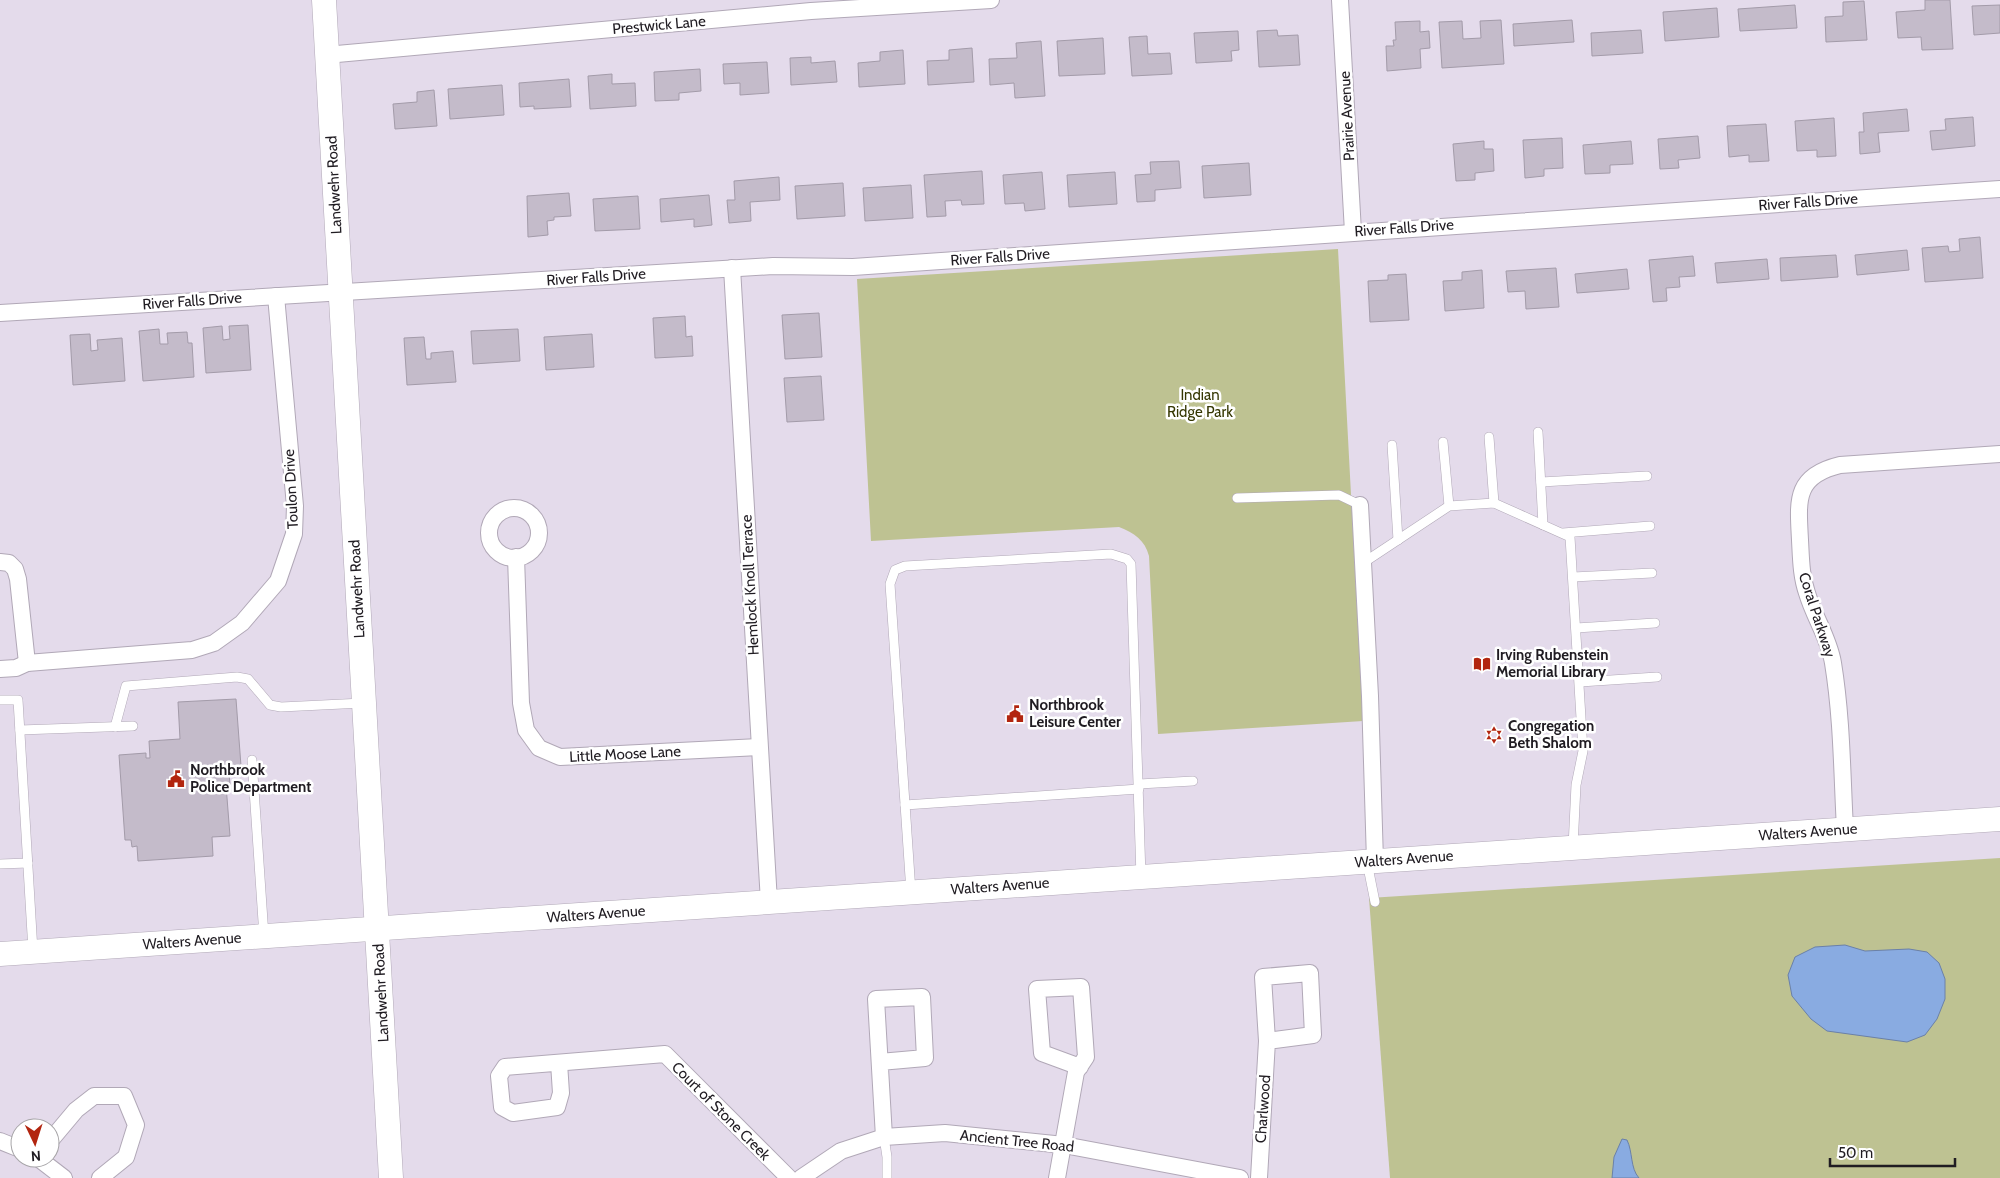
<svg xmlns="http://www.w3.org/2000/svg" width="2000" height="1178" font-family="Cabin,sans-serif">
  <rect width="100%" height="100%" fill="#e4dbeb"/>
  <g fill="#bec292">
    <path d="M1338,249L1363,721L1158,734L1149,556C1145,540 1134,533 1119,527L871,541L857,279Z"/>
    <polygon points="2000,858 2000,1178 1390,1178 1369,898"/>
  </g>
  <g fill="#89abe1" stroke="#6a80a8">
    <polygon points="1845,945 1865,951 1909,949 1927,952 1939,963 1945,979 1945,999 1937,1019 1925,1035 1907,1042 1827,1031 1811,1019 1792,996 1788,975 1795,957 1815,947"/>
    <path d="M1622,1139L1627,1140C1633,1152 1630,1168 1639,1178H1612L1614,1157Z"/>
  </g>
  <g fill="#c4bbca" stroke="#a39ba9">
    <polygon points="1925,0 1950,0 1953,49 1922,50 1921,37 1898,38 1896,12 1925,10"/>
    <polygon points="1864,1 1867,40 1826,42 1825,17 1843,16 1843,2"/>
    <polygon points="1795,5 1797,28 1740,31 1738,9"/>
    <polygon points="2000,5 2000,33 1974,35 1972,6"/>
    <polygon points="1717,8 1719,37 1665,41 1663,12"/>
    <polygon points="1501,20 1504,64 1442,68 1439,22 1462,21 1463,39 1481,38 1480,21"/>
    <polygon points="1572,20 1574,42 1514,46 1513,24"/>
    <polygon points="1420,21 1420,32 1429,31 1430,48 1420,49 1421,68 1387,71 1386,46 1394,46 1393,40 1396,40 1395,22"/>
    <polygon points="1277,30 1278,36 1298,35 1300,65 1259,67 1257,31"/>
    <polygon points="1641,30 1643,53 1592,56 1591,33"/>
    <polygon points="1238,31 1239,50 1231,51 1232,61 1196,63 1194,33"/>
    <polygon points="1147,36 1148,54 1170,53 1172,74 1132,76 1129,37"/>
    <polygon points="1103,38 1105,74 1059,76 1057,41"/>
    <polygon points="1041,41 1045,96 1015,98 1014,83 990,85 989,59 1017,58 1016,43"/>
    <polygon points="972,48 974,82 928,85 927,61 949,60 949,50"/>
    <polygon points="903,50 905,84 859,87 858,63 880,61 880,52"/>
    <polygon points="811,57 811,63 835,61 837,82 791,85 790,58"/>
    <polygon points="767,62 769,93 740,95 740,83 724,84 723,64"/>
    <polygon points="700,69 701,91 679,93 679,100 655,101 654,72"/>
    <polygon points="612,74 612,84 635,83 636,106 590,109 588,76"/>
    <polygon points="569,79 571,107 534,109 534,106 520,107 519,83"/>
    <polygon points="502,85 504,115 450,119 448,89"/>
    <polygon points="434,90 437,126 395,129 393,104 417,102 417,92"/>
    <polygon points="1907,109 1909,131 1878,133 1880,152 1860,154 1859,132 1864,132 1863,113"/>
    <polygon points="1973,117 1975,146 1932,150 1930,131 1946,130 1945,119"/>
    <polygon points="1834,118 1836,156 1817,157 1817,150 1797,151 1795,121"/>
    <polygon points="1766,124 1769,161 1749,162 1749,155 1729,157 1727,126"/>
    <polygon points="1698,136 1700,158 1678,160 1679,168 1660,169 1658,139"/>
    <polygon points="1562,138 1563,168 1544,169 1544,176 1525,178 1523,140"/>
    <polygon points="1484,141 1484,149 1493,149 1494,171 1475,173 1475,180 1456,181 1453,144"/>
    <polygon points="1631,141 1633,164 1610,165 1610,173 1585,174 1583,145"/>
    <polygon points="1179,161 1181,188 1155,190 1155,201 1137,202 1135,175 1151,174 1150,162"/>
    <polygon points="1249,163 1251,195 1204,198 1202,166"/>
    <polygon points="982,171 984,204 962,205 961,200 945,201 946,216 927,217 924,175"/>
    <polygon points="1042,172 1045,209 1025,211 1024,203 1005,204 1003,175"/>
    <polygon points="1115,172 1117,204 1069,207 1067,175"/>
    <polygon points="779,177 780,200 750,202 751,221 729,223 727,200 735,200 734,181"/>
    <polygon points="843,183 845,216 797,219 795,186"/>
    <polygon points="911,185 913,218 865,221 863,188"/>
    <polygon points="569,193 571,216 554,217 554,220 547,221 548,235 528,237 527,196"/>
    <polygon points="709,195 712,225 694,227 694,219 661,222 660,199"/>
    <polygon points="638,196 640,229 595,231 593,199"/>
    <polygon points="1980,237 1983,278 1925,282 1922,248 1948,246 1949,252 1960,251 1959,239"/>
    <polygon points="1907,250 1909,270 1857,275 1855,255"/>
    <polygon points="1836,255 1838,277 1781,281 1780,258"/>
    <polygon points="1693,256 1695,276 1679,277 1680,287 1666,288 1667,301 1653,302 1649,260"/>
    <polygon points="1767,259 1769,279 1717,283 1715,263"/>
    <polygon points="1556,268 1559,307 1526,309 1525,291 1508,292 1506,271"/>
    <polygon points="1627,269 1629,289 1577,293 1575,274"/>
    <polygon points="1482,270 1484,308 1445,311 1443,281 1462,280 1462,272"/>
    <polygon points="1406,274 1409,320 1370,322 1368,281 1388,280 1388,275"/>
    <polygon points="819,313 822,357 785,359 782,315"/>
    <polygon points="685,316 686,337 692,336 693,356 655,358 653,318"/>
    <polygon points="248,325 251,370 206,373 203,328 222,326 223,340 230,339 229,326"/>
    <polygon points="159,329 160,344 168,344 167,333 187,332 188,343 192,343 194,377 143,381 139,331"/>
    <polygon points="518,329 520,361 473,364 471,331"/>
    <polygon points="90,334 91,351 98,350 97,340 122,338 125,381 73,385 70,335"/>
    <polygon points="592,334 594,367 546,370 544,337"/>
    <polygon points="424,337 426,359 431,359 431,353 453,351 456,382 407,385 404,338"/>
    <polygon points="821,376 824,420 787,422 784,378"/>
    <polygon points="236,699 241,766 226,767 226,774 229,773 230,785 226,785 230,836 212,837 213,856 138,861 137,846 132,847 131,840 125,840 119,755 146,753 146,758 150,758 149,741 180,739 178,702"/>
  </g>
  <g fill="none" stroke-linecap="round" stroke-linejoin="round">
    <g stroke="#b1a8b7" stroke-width="10">
      <g id="lane">
        <polyline points="1538,432 1543,525"/>
        <polyline points="1489,437 1494,503"/>
        <polyline points="1443,442 1449,506"/>
        <polyline points="1392,445 1398,540"/>
        <polyline points="1541,482 1647,476"/>
        <polyline points="1237,498 1339,495 1360,505"/>
        <polyline points="1563,533 1650,526"/>
        <polyline points="1363,563 1449,506 1494,503 1570,537 1583,751 1576,785 1573,847"/>
        <polyline points="1573,577 1652,573"/>
        <polyline points="1576,628 1655,623"/>
        <polyline points="1580,682 1657,677"/>
        <polyline points="0,700 18,700 33,951"/>
        <polyline points="115,727 126,686 237,677 248,679 270,705 281,707 363,703"/>
        <polyline points="20,730 133,726"/>
        <polyline points="252,760 264,936"/>
        <polyline points="1139,784 1193,781"/>
        <polyline points="905,805 1139,789"/>
        <polyline points="1367,862 1375,902"/>
        <polyline points="0,864 28,863"/>
        <polyline points="911,892 890,584 895,570 905,566 1111,554 1127,559 1131,564 1141,877"/>
        <polyline points="884,1137 887,1157 887,1178"/>
      </g>
    </g>
    <g stroke="#b1a8b7" stroke-width="18">
      <g id="street">
        <polyline points="1340,0 1353,232"/>
        <polyline points="326,55 811,11 991,0"/>
        <polyline points="732,268 769,902"/>
        <polyline points="0,313 773,266 853,267 2000,189"/>
        <polyline points="1360,505 1370,696 1375,861"/>
        <circle cx="514" cy="533" r="25"/>
        <polyline points="516,557 521,703 526,730 539,748 560,757 759,747"/>
        <polyline points="0,562 9,563 15,569 18,579 27,663"/>
        <polyline points="0,669 16,668 27,663 192,650 214,643 242,623 278,581 294,534 295,506 276,296"/>
        <path d="M1845,829C1842,774 1842,718 1833,663C1829,638 1814,617 1807,593C1801,576 1801,558 1800,540C1798,501 1794,476 1840,465L2000,454"/>
        <polyline points="880,1062 925,1058 922,997 876,999 884,1137"/>
        <polyline points="559,1063 561,1093 557,1107 513,1113 502,1107 499,1076 505,1067 665,1054 789,1178"/>
        <polyline points="0,1141 20,1149"/>
        <polyline points="50,1141 76,1110 94,1096 124,1096 136,1125 126,1157 100,1178"/>
        <polyline points="38,1158 64,1178"/>
        <polyline points="801,1178 841,1151 884,1137 945,1133 1064,1145 1240,1178"/>
        <polyline points="1057,1178 1076,1072 1086,1057 1081,987 1037,989 1042,1053 1080,1067"/>
        <polyline points="1259,1178 1267,1041 1263,977 1310,973 1313,1035 1267,1041"/>
      </g>
    </g>
    <g stroke="#b1a8b7" stroke-width="25">
      <g id="secondary">
        <polyline points="324,0 391,1178"/>
        <polyline points="0,954 2000,819"/>
      </g>
    </g>
    <use href="#lane" stroke="#fff" stroke-width="9"/>
    <use href="#street" stroke="#fff" stroke-width="16"/>
    <use href="#secondary" stroke="#fff" stroke-width="24"/>
  </g>
  <defs>
    <g id="library-bare" transform="scale(1.35)"><path d="M-6-4Q-3-5.5-.7-3.5V5Q-3 3-6 4ZM6-4Q3-5.5 .7-3.5V5Q3 3 6 4Z" fill="#b2250f" stroke="#fff" stroke-width="2.5" paint-order="stroke"/></g>
    <g id="civic-bare" transform="scale(1.35)"><path d="M-.6-6.5H3V-4.5H.6V-3L4-1V1h2V6H-6V1h2V-1L-.6-3ZM-1.2 2.5V6h2.4V2.5Z" fill="#b2250f" stroke="#fff" stroke-width="2.5" paint-order="stroke"/></g>
    <g id="synagogue-bare" transform="scale(1.35)"><path d="M0-6.5L5.6 3.2H-5.6ZM0 6.5L5.6-3.2H-5.6Z" fill="#b2250f" stroke="#fff" stroke-width="2.5" paint-order="stroke"/></g>
  </defs>
  <g fill-rule="evenodd">
    <use href="#library-bare" x="1482" y="664"/>
    <use href="#civic-bare" x="1015" y="714"/>
    <use href="#synagogue-bare" x="1494" y="735"/>
    <use href="#civic-bare" x="176" y="779"/>
  </g>
  <g text-anchor="middle" stroke-width="5" stroke-linejoin="round" paint-order="stroke">
    <g font-size="15" fill="#201c22" stroke="#fff">
      <text transform="translate(659 25) rotate(-5)" y="5">Prestwick Lane</text>
      <text transform="translate(1347 116) rotate(-93)" y="5">Prairie Avenue</text>
      <text transform="translate(334 185) rotate(-93)" y="5">Landwehr Road</text>
      <text transform="translate(1808 202) rotate(-4)" y="5">River Falls Drive</text>
      <text transform="translate(1404 228) rotate(-4)" y="5">River Falls Drive</text>
      <text transform="translate(1000 257) rotate(-4)" y="5">River Falls Drive</text>
      <text transform="translate(596 277) rotate(-4)" y="5">River Falls Drive</text>
      <text transform="translate(192 301) rotate(-4)" y="5">River Falls Drive</text>
      <text transform="translate(291 489) rotate(-93)" y="5">Toulon Drive</text>
      <text transform="translate(750 585) rotate(-93)" y="5">Hemlock Knoll Terrace</text>
      <text transform="translate(357 589) rotate(-93)" y="5">Landwehr Road</text>
      <text transform="translate(1817 615) rotate(72)" y="5">Coral Parkway</text>
      <text transform="translate(625 754) rotate(-3)" y="5">Little Moose Lane</text>
      <text transform="translate(1808 832) rotate(-4)" y="5">Walters Avenue</text>
      <text transform="translate(1404 859) rotate(-4)" y="5">Walters Avenue</text>
      <text transform="translate(1000 886) rotate(-4)" y="5">Walters Avenue</text>
      <text transform="translate(596 914) rotate(-4)" y="5">Walters Avenue</text>
      <text transform="translate(192 941) rotate(-4)" y="5">Walters Avenue</text>
      <text transform="translate(381 993) rotate(-93)" y="5">Landwehr Road</text>
      <text transform="translate(1263 1109) rotate(-86)" y="5">Charlwood</text>
      <text transform="translate(721 1111) rotate(45)" y="5">Court of Stone Creek</text>
      <text transform="translate(1017 1141) rotate(6)" y="5">Ancient Tree Road</text>
    </g>
    <g font-size="15" fill="#353702" stroke="#fff">
      <text x="1200" y="400">Indian<tspan x="1200" dy="17">Ridge Park</tspan></text>
    </g>
    <g font-size="15" font-weight="bold" fill="#201c22" stroke="#fff" text-anchor="start">
      <text x="1496" y="660">Irving Rubenstein<tspan x="1496" dy="17">Memorial Library</tspan></text>
      <text x="1029" y="710">Northbrook<tspan x="1029" dy="17">Leisure Center</tspan></text>
      <text x="1508" y="731">Congregation<tspan x="1508" dy="17">Beth Shalom</tspan></text>
      <text x="190" y="775">Northbrook<tspan x="190" dy="17">Police Department</tspan></text>
    </g>
  </g>
  <g transform="translate(35 1143) rotate(176)"><circle r="24" fill="#ffffff" stroke="#a6a4a7"/>
  <path d="M0-4L9 19L0 12L-9 19Z" fill="#b2250f"/>
  <text y="-8" font-size="14" font-weight="bold" text-anchor="middle" fill="#201c22">N</text>
  </g>
  <path d="M1830 1158v8h125v-8" fill="none" stroke="#201c22" stroke-width="2.5"/>
  <text x="1838" y="1158" font-size="15" fill="#201c22" stroke="#ffffff" stroke-width="4" paint-order="stroke">50 m</text>
</svg>
